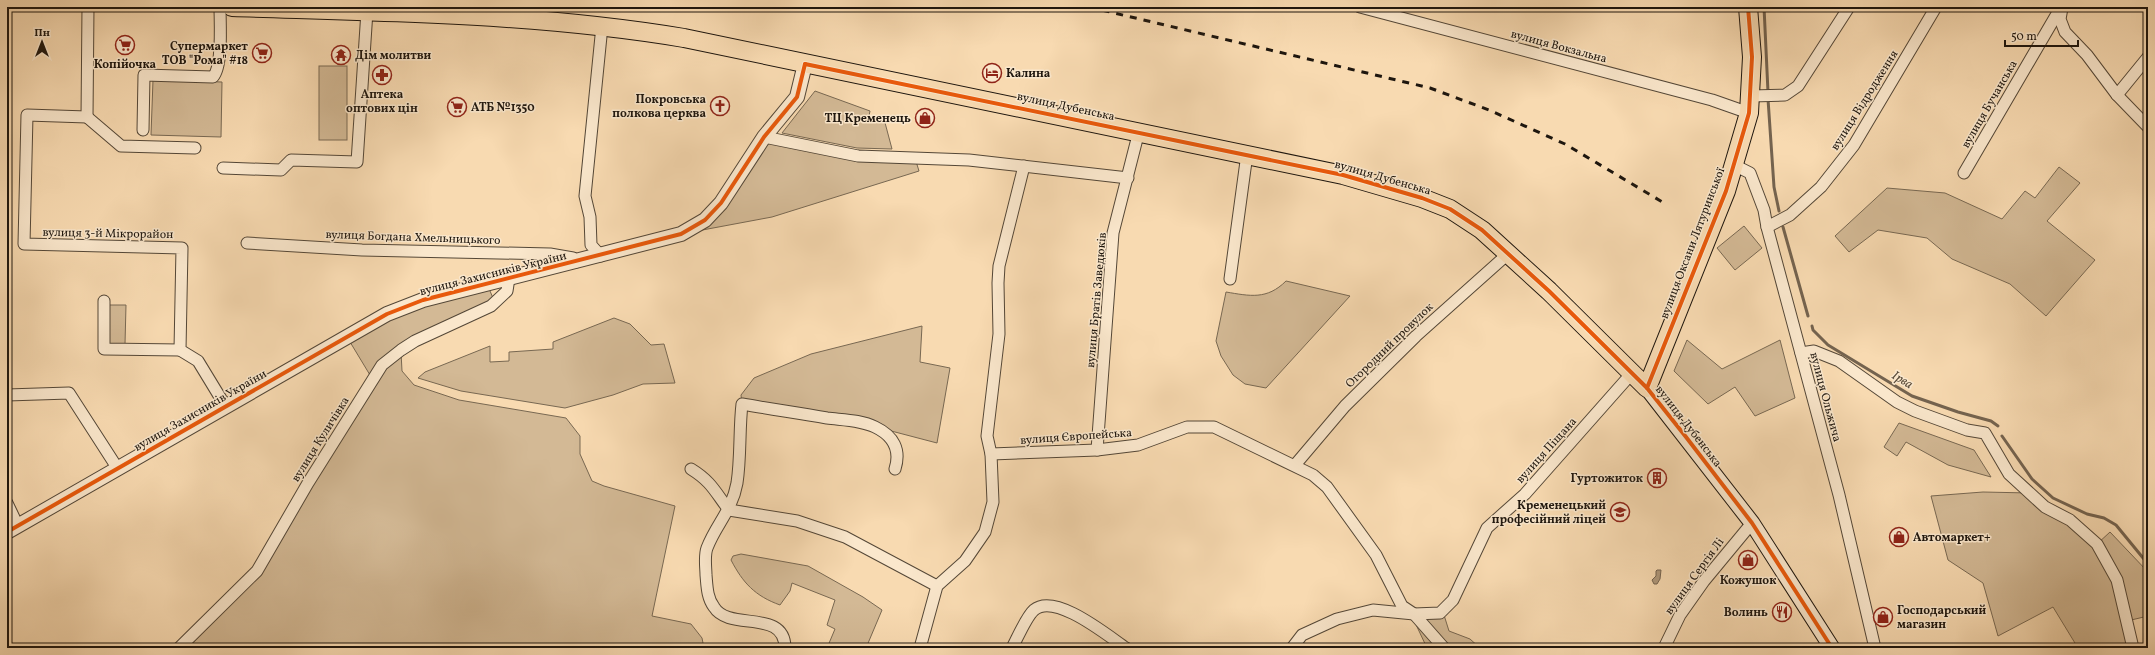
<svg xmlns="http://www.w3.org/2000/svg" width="2155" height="655" font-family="Vollkorn,serif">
  <rect width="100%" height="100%" fill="#f8dab1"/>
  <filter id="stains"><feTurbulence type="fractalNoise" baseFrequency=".005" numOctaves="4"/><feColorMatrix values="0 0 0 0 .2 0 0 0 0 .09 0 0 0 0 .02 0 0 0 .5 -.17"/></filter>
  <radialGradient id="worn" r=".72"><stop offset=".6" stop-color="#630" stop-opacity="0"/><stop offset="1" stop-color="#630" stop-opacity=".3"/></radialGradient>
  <g fill="#d3b995" stroke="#786852">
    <rect x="319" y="66" width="28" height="74"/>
    <polygon points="153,80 222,82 221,137 151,135"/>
    <polygon points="815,91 870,111 869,116 884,119 892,149 857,148 782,133"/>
    <polygon points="764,137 858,156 915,158 919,171 772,217 681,234 705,220"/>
    <polygon points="2059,167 2080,183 2047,221 2095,260 2046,316 2010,284 1952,259 1927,238 1878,230 1849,252 1835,236 1887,188 1945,193 2002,219 2025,191 2035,198"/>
    <polygon points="1744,226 1762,248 1735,270 1717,248"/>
    <path d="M1286,281L1350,296L1266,388L1245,384L1233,375L1221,356L1216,341L1226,292C1250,296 1267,300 1286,281Z"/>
    <polygon points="487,284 493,298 491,306 401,352 402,371 414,385 459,400 566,418 580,436 580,454 592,481 604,486 675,506 652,616 691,624 702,638 704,648 179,648 257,571 373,380 347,337 387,314"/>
    <polygon points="109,305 126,305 125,344 109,344"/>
    <polygon points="614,318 630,324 651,345 664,344 675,383 643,384 613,395 565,408 461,391 418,378 425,372 490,346 490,362 509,361 509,352 553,349 553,342"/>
    <polygon points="922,326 920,362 950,368 937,443 876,427 742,404 741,395 754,378 811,354"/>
    <polygon points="1687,340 1722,369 1780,340 1795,398 1755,416 1735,387 1708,404 1674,371"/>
    <polygon points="1899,423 1974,450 1991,477 1948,465 1906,442 1897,456 1884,447"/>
    <polygon points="1983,492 2030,493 2097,544 2110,532 2148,572 2148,616 2127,621 2133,648 2078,648 2053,607 1998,636 1983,583 1948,560 1931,496"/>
    <path d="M741,554L808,566L863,597L882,610L866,648H827L835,629L827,625L835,600L792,583L790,591L780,605C755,596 743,583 731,560L733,556Z"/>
    <polygon points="1411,614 1444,615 1449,631 1470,639 1480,648 1427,648"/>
  </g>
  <polygon fill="#ae977a" stroke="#74634f" points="1657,570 1661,570 1660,579 1657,584 1654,584 1652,580 1656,576 1656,571"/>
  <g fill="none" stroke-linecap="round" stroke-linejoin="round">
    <g stroke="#74634f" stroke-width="3">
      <polyline points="1764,7 1768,92"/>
      <polyline points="1768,99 1774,187 1779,211"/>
      <polyline points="1783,227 1808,316"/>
      <polyline points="1812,326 1813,330 1828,345 1912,396 1958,412 1991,421 1998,426"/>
      <polyline points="2002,436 2032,479 2053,498 2087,514 2104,518 2116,525 2148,564"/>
    </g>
    <g stroke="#544737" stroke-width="13">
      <g id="minor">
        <polyline points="1360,7 1712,100 1749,113"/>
        <polyline points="2062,8 2060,19 2065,32 2087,55 2117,95 2148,127"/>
        <polyline points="2117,95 2148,57"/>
        <polyline points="1751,96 1785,95 1798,86 1849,7"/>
        <polyline points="87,117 27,115 24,244 182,248 180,350 198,361 226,407"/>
        <polyline points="87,117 121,146 195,148"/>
        <polyline points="87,117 88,7"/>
        <path d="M143,130L144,75L213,77C223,66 220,23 220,7"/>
        <polyline points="764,137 858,156 969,160 1128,178"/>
        <polyline points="1734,165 1750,173 1764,210 1767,227 1839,495 1875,648"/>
        <polyline points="223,168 281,170 291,160 357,162 367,11"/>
        <polyline points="1964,173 2061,7"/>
        <polyline points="1767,227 1790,215 1821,187 1854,145 1936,7"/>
        <polyline points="247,243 362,250 550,254 573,258 576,262"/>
        <polyline points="601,256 591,245 590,217 585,196 602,26"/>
        <polyline points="1230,279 1247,154"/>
        <polyline points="104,301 104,349 180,350"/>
        <polyline points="1801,353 1814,351 1839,361 1897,402 1915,411 1967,430 1985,433 2009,474 2045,507 2070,520 2097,544 2117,580 2133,648"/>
        <polyline points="7,395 69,393 118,469"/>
        <polyline points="1097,450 1113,233 1139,131"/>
        <polyline points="991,454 1097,450 1138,445 1187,427 1214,427 1313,475 1327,487 1376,555 1402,606 1414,614 1444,648"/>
        <polyline points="1295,465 1345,406 1416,336 1509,253"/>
        <path d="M691,469C712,482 715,492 729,510"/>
        <polyline points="7,503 18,526"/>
        <polyline points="729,510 797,521 845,537 937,586"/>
        <polyline points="179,648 257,571 308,483 382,365 401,350 415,341 491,306 507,291 509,278"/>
        <path d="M785,648C785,608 729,632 714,607C707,598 707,586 706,575C706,568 704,556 707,548C716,524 732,511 737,483C741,457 739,430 742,404C770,409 799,413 827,418C843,420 861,420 875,427C894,436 901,450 895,469"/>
        <polyline points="920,648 937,586 965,561 985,532 993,502 991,454 987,436 999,334 998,283 999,266 1024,166"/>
        <path d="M1012,648C1017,639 1026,617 1034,610C1055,592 1108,636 1126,648"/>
        <polyline points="1292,648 1302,635 1337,619 1373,610 1414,614 1440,613 1453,600 1487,528 1525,494 1632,373"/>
        <polyline points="1664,648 1680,615 1704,581 1752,523"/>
      </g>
    </g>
    <g stroke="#544737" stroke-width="16">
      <polyline id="tertiary" points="7,532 387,314 423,300 681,234 705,220 721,203 764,137 797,97 805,64"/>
    </g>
    <g stroke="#1e160e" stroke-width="17">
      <polyline id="secondary" points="1647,388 1752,523 1832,648"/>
    </g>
    <g stroke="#1e160e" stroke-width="20">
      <path id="trunk" d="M232,7C383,12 534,13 684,38L1343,175L1422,198L1450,209L1482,230L1549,291L1647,388L1726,191L1749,113L1752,57L1748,7"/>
    </g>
    <use href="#minor" stroke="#fae7cc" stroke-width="11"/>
    <use href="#tertiary" stroke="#fae7cc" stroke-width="14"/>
    <use href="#secondary" stroke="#fae7cc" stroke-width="15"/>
    <use href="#trunk" stroke="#f8dab1" stroke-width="18"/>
    <polyline stroke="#1e160e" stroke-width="3" stroke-dasharray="7 7" stroke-linecap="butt" points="1089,7 1430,88 1489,110 1565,144 1664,203"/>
    <g stroke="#fae7cc" stroke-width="6">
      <g id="cycleway">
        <polyline points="805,64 1343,175 1422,198 1450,209 1482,230 1549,291 1647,388 1686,437 1752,523 1832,648"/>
        <polyline points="1647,388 1726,191 1749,113 1752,57 1748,7"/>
        <polyline points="7,532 387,314 423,300 681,234 705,220 721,203 764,137 797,97 805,64"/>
      </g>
    </g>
    <use href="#cycleway" stroke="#e8590c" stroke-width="4"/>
  </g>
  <defs>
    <g id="supermarket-ring" transform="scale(1)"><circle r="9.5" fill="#fae7cc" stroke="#8f2418" stroke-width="1.5"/><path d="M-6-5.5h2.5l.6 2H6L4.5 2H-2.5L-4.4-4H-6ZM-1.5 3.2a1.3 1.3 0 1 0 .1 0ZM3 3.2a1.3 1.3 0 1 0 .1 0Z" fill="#8f2418"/></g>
    <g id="temple-ring" transform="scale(1)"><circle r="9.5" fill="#fae7cc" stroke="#8f2418" stroke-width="1.5"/><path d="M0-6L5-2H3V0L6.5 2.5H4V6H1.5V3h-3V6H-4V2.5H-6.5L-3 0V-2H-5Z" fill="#8f2418"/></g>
    <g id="hotel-ring" transform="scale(1)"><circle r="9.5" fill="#fae7cc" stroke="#8f2418" stroke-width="1.5"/><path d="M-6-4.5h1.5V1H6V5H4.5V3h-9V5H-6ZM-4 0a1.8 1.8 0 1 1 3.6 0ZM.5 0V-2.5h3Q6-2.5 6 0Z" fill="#8f2418"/></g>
    <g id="pharmacy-ring" transform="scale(1)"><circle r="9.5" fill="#fae7cc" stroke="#8f2418" stroke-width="1.5"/><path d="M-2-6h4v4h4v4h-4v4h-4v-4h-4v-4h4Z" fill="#8f2418"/></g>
    <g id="church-ring" transform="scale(1)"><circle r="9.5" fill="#fae7cc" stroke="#8f2418" stroke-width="1.5"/><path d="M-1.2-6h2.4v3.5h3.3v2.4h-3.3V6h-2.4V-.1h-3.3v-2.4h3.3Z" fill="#8f2418"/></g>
    <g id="shop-ring" transform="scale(1)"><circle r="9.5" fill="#fae7cc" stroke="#8f2418" stroke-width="1.5"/><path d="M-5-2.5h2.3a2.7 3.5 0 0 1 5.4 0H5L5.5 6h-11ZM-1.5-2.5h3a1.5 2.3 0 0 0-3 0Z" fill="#8f2418"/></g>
    <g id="building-ring" transform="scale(1)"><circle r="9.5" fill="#fae7cc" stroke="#8f2418" stroke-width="1.5"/><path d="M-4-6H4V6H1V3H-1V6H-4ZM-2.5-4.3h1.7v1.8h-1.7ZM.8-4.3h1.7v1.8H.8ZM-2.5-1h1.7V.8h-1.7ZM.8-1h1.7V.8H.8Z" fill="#8f2418"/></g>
    <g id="university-ring" transform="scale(1)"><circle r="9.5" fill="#fae7cc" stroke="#8f2418" stroke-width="1.5"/><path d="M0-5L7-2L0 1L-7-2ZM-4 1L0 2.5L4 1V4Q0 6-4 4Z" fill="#8f2418"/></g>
    <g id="restaurant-ring" transform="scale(1)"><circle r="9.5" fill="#fae7cc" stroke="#8f2418" stroke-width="1.5"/><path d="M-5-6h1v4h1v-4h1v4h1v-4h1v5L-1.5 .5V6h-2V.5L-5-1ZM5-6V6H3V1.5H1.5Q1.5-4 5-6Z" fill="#8f2418"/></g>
  </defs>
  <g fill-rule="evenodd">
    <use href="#supermarket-ring" x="125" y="45"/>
    <use href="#supermarket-ring" x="262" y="53"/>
    <use href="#temple-ring" x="341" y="55"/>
    <use href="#hotel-ring" x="992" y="73"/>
    <use href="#pharmacy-ring" x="382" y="75"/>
    <use href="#church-ring" x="720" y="106"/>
    <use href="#supermarket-ring" x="457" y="107"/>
    <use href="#shop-ring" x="925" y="118"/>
    <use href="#building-ring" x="1657" y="478"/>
    <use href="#university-ring" x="1620" y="512"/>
    <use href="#shop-ring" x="1899" y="537"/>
    <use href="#shop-ring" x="1748" y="560"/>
    <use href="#restaurant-ring" x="1782" y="612"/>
    <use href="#shop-ring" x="1883" y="617"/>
  </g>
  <g text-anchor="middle" stroke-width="3" stroke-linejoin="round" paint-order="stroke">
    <g font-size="12" font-weight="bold" fill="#1e160e" stroke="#fae7cc" text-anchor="end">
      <text x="248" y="50">Супермаркет<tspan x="248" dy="14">ТОВ "Рома" #18</tspan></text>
      <text x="355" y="59" text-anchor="start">Дім молитви</text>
      <text x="125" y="68" text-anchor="middle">Копійочка</text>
      <text x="1006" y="77" text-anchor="start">Калина</text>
      <text x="382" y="98" text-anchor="middle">Аптека<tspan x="382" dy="14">оптових цін</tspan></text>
      <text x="706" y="103">Покровська<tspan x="706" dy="14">полкова церква</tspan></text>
      <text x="471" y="111" text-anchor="start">АТБ №1350</text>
      <text x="911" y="122">ТЦ Кременець</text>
      <text x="1643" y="482">Гуртожиток</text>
      <text x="1606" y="509">Кременецький<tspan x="1606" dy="14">професійний ліцей</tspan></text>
      <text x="1913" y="541" text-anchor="start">Автомаркет+</text>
      <text x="1748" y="584" text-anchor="middle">Кожушок</text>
      <text x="1897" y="614" text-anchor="start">Господарський<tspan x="1897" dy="14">магазин</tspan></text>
      <text x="1768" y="616">Волинь</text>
    </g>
    <g font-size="12" fill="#1e160e" stroke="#fae7cc">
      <text transform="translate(1559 46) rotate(15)" y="4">вулиця Вокзальна</text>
      <text transform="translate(1864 100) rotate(-58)" y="4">вулиця Відродження</text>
      <text transform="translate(1989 104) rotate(-60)" y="4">вулиця Бучанська</text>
      <text transform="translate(1066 106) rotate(12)" y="4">вулиця Дубенська</text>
      <text transform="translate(1383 177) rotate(16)" y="4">вулиця Дубенська</text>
      <text transform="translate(108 233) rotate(1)" y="4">вулиця 3-й Мікрорайон</text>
      <text transform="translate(413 237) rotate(2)" y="4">вулиця Богдана Хмельницького</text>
      <text transform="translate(1692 243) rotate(-69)" y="4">вулиця Оксани Лятуринської</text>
      <text transform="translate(493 273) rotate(-14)" y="4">вулиця Захисників України</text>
      <text transform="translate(1096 300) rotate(-85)" y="4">вулиця Братів Заведюків</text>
      <text transform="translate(1389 345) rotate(-44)" y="4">Огородний провулок</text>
      <text transform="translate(1826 397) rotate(75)" y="4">вулиця Ольжича</text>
      <text transform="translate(200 410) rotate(-30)" y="4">вулиця Захисників України</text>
      <text transform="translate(1689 426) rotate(52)" y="4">вулиця Дубенська</text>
      <text transform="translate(1076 436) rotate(-4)" y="4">вулиця Європейська</text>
      <text transform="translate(320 439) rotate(-58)" y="4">вулиця Куличівка</text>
      <text transform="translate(1546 450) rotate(-48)" y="4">вулиця Піщана</text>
      <text transform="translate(1694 576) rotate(-54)" y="4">вулиця Сергія Лі</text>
    </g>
    <g font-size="13" font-style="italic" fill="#584a39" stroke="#fae7cc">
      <text transform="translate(1903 379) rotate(31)" y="5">Ірва</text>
    </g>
  </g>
  <rect width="2155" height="655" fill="none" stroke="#f8dab1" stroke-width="24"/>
  <rect x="8" y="8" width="2139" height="639" fill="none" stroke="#1e160e" stroke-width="2"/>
  <rect x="12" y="12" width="2131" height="631" fill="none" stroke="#1e160e"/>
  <g transform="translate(42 42)" stroke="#fae7cc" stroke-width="3" paint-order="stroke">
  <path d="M0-3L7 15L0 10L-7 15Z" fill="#1e160e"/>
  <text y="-6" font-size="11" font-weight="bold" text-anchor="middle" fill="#1e160e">Пн</text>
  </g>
  <path d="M2005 40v6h73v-6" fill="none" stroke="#1e160e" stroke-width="2"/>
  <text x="2011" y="40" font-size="12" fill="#1e160e" stroke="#fae7cc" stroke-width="3" paint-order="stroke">50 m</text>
  <rect width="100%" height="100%" filter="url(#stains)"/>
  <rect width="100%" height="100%" fill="url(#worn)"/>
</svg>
